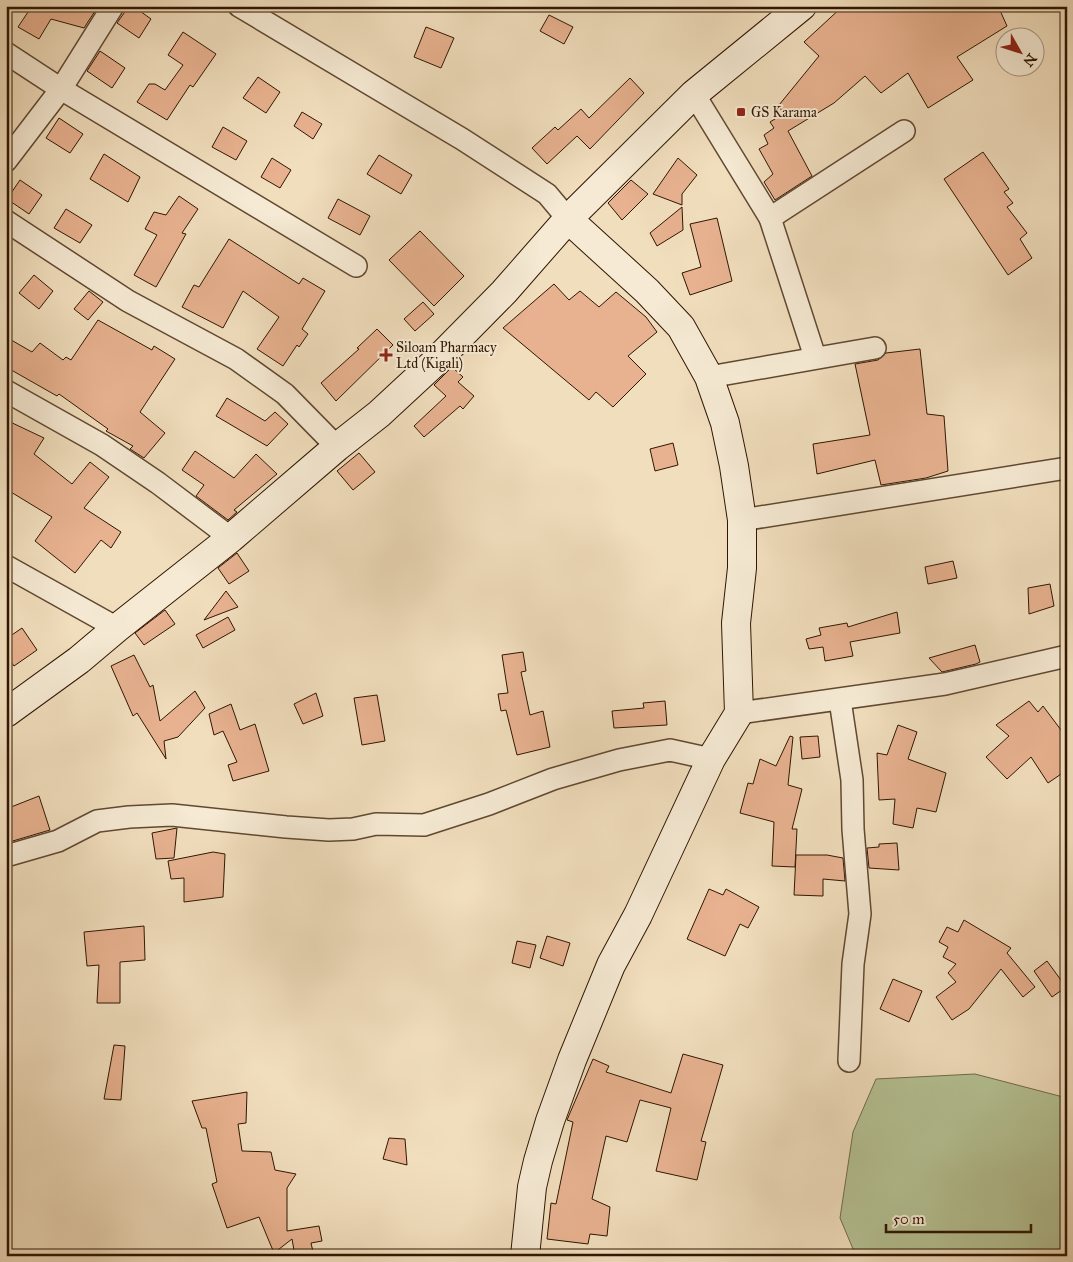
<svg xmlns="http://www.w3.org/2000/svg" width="1073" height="1262" font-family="'IM FELL Great Primer',serif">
  <rect width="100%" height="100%" fill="#f1debd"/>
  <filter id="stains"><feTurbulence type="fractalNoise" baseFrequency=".004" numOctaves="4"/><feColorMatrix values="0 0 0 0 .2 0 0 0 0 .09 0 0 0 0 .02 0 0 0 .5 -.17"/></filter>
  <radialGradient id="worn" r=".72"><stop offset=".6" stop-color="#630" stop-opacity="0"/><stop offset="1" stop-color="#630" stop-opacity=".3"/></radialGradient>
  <polygon fill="#b5c294" stroke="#726c4b" points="975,1074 1067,1098 1067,1256 856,1256 840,1218 853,1132 876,1079"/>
  <g fill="#e8b290" stroke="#301602">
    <polygon points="27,6 59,6 95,11 84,28 51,19 39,39 18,27 28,12"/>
    <polygon points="129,6 133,6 151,19 139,38 117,23"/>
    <polygon points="843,6 975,6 979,11 987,6 998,6 1007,26 957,57 973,80 928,108 908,73 881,93 865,76 834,103 788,131 812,176 775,200 764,182 773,174 759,149 768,144 764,135 774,128 770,122 783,114 779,105 819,56 804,42"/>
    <polygon points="549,15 573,27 564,44 540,31"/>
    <polygon points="426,27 454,38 441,68 414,57"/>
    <polygon points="183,32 216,54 193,87 190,85 167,120 137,102 149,84 155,84 165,90 183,65 168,55"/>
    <polygon points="100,51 125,68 112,88 87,71"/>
    <polygon points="258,77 280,92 266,113 243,98"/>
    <polygon points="630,78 644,93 590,149 577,136 547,164 532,148 555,127 558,130 581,109 589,118"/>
    <polygon points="302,112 322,124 313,139 294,126"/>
    <polygon points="59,118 83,134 70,153 46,138"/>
    <polygon points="223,127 247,141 236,160 212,147"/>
    <polygon points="983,152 1009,189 1004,192 1013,203 1007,207 1027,233 1020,239 1032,258 1008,275 944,179"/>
    <polygon points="104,154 140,177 128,202 90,179"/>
    <polygon points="379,155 412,175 401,194 367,174"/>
    <polygon points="272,158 291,170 280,188 261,177"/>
    <polygon points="678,158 697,175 682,194 682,205 653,194"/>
    <polygon points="20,180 42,195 29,214 7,199"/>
    <polygon points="631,180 648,194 622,220 608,203"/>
    <polygon points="179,196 198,209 182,233 186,234 156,287 134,275 157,235 145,229 154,212 166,215"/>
    <polygon points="338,199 370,216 360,235 328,218"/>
    <polygon points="682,207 683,230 657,246 650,233"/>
    <polygon points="66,209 92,225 80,243 54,228"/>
    <polygon points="717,218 732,281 690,295 682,273 701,267 690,224"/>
    <polygon points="420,231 464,276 434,306 389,260"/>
    <polygon points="229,239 299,284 303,278 325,291 302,329 308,334 299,347 297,345 283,366 257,349 279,317 243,291 223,328 182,307 194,285 199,287"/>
    <polygon points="34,275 53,291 39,309 19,293"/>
    <polygon points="554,284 569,300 580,291 599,307 616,292 646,317 657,332 628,356 646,374 613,407 596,392 589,400 503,328"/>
    <polygon points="89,291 103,302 88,320 74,309"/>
    <polygon points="423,302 434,314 415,331 404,319"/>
    <polygon points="98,320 152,350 154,346 175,359 140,412 165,433 144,458 130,449 133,446 106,431 108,429 59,394 57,396 6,367 6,337 32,352 40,343 63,360 66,357 71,360"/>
    <polygon points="377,329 393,345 336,401 321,383 359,349 357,348"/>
    <polygon points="920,349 927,414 944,416 948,471 926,478 881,485 875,460 817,474 813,444 870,435 855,364 878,360 886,353"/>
    <polygon points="452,367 463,377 458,382 474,396 463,409 460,406 424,437 414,426 446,396 434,385"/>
    <polygon points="227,398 265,421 275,412 288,424 267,446 216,416"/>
    <polygon points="6,420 44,438 34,454 72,484 90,462 109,477 84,508 121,532 111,548 101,540 75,573 35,541 52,517 6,489"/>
    <polygon points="673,443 678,465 655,471 650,449"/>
    <polygon points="195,451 234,478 256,454 277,474 234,510 237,512 228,520 196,496 204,485 182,470"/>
    <polygon points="359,453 375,472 353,490 337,471"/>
    <polygon points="237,553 249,571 229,584 218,568"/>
    <polygon points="953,561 957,578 928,584 925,567"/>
    <polygon points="1050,584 1054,606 1029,614 1028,588"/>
    <polygon points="226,591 238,607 204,620"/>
    <polygon points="165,610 175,624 144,645 135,633"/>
    <polygon points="897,612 900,633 850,642 853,656 825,661 823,647 809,649 806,639 821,635 819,628 847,623 848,627"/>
    <polygon points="228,617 235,630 203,648 196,635"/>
    <polygon points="22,628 37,650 14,666 6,655 6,639"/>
    <polygon points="975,645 980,662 976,664 942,672 929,658"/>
    <polygon points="523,652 526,671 521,672 530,715 543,711 550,747 517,755 506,710 501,711 498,694 508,693 502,655"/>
    <polygon points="134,655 150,687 153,685 160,721 195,691 205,708 178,737 164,741 166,759 137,713 133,716 111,666"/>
    <polygon points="316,693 323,716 303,724 294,704"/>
    <polygon points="377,695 385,741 362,745 354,698"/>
    <polygon points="665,701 667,725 614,728 612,711 644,708 643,703"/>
    <polygon points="1029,701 1038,712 1043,706 1067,738 1067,770 1048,783 1031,757 1007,779 986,757 1009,736 996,725"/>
    <polygon points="231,704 240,730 255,724 269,771 233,781 228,765 237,762 223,731 214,735 209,714"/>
    <polygon points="898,725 917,732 908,759 946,773 936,812 917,808 913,828 893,824 895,799 879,800 877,753 887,755"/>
    <polygon points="790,736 793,737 788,785 802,789 792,829 797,829 795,867 772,866 774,822 740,813 748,783 753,784 760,759 776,766"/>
    <polygon points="818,736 820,757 802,759 800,737"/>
    <polygon points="39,796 50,830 6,843 6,809"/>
    <polygon points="177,828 174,858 156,859 152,833"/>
    <polygon points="897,843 899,870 869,868 867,848 879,847 879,844"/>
    <polygon points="213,852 225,854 223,897 184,902 184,878 171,879 168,861"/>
    <polygon points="796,855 827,855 843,858 845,881 823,879 823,896 794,895"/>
    <polygon points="709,889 723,895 726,889 759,907 748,928 740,924 725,956 687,939"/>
    <polygon points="964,920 1011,948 1007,953 1035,987 1023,997 1001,969 969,1009 952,1020 936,997 956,982 948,973 956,964 943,957 948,947 939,942 947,927 958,932"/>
    <polygon points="144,926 145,960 120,962 120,1003 97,1003 99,965 87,966 84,932"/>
    <polygon points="547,936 570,943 563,966 540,958"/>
    <polygon points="517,941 536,945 530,968 512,963"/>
    <polygon points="1047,961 1066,987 1052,997 1034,971"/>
    <polygon points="893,979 922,991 909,1022 880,1009"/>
    <polygon points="114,1045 125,1046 121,1100 104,1099"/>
    <polygon points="683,1054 723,1065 701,1141 706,1142 697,1180 656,1171 671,1108 640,1100 627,1142 606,1136 592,1199 610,1207 607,1236 590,1234 588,1244 547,1239 551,1203 556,1204 573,1122 567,1120 593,1059 609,1066 606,1072 671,1093"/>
    <polygon points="247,1092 246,1123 238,1124 242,1151 271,1152 275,1170 296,1174 287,1188 287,1231 319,1226 322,1241 311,1243 314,1256 295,1256 292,1239 274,1253 259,1217 227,1228 212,1184 217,1182 206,1128 202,1128 192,1101"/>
    <polygon points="389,1138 405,1139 407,1165 383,1159"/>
  </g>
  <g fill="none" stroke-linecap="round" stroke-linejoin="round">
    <g stroke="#604831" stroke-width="24">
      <g id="street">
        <polyline points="239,6 462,139 547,194 568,219"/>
        <polyline points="6,53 61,89 356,266"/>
        <polyline points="694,94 770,218 815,357"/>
        <polyline points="6,161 61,89 113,6"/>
        <polyline points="770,218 904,131"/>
        <polyline points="6,221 128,301 236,359 285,394 337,447"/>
        <polyline points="709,377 875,348"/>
        <polyline points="6,391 102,445 158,483 231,538"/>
        <polyline points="742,520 1067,468"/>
        <polyline points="6,566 117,628"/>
        <polyline points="840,700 852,780 853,829 860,914 853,964 849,1061"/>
        <polyline points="739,713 945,684 1067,656"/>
        <polyline points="6,856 58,841 97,821 129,817 172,815 286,827 329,830 353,829 376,824 424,825 489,804 553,779 619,760 670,750 711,759"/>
      </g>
    </g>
    <g stroke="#301602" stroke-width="30">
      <g id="secondary">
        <polyline points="6,713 79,660 117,628 231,538 337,447 379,414 433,364 504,292 568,219 694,94 802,6"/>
        <polyline points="525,1256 532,1187 538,1161 550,1121 572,1060 611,965 638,915 711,759 739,713 736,623 742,568 742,520 734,466 725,423 709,377 681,327 647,291 568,219"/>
      </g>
    </g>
    <use href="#street" stroke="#f6ead4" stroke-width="21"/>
    <use href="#secondary" stroke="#f6ead4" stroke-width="28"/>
  </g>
  <g fill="#8f2418" stroke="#f6ead4" stroke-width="2">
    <rect x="736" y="107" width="10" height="10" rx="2.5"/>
    <path d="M383.5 347.5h5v5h5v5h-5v5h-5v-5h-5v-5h5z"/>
  </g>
  <g text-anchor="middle" stroke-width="4" stroke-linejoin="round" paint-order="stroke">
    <g font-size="14" fill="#301602" stroke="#f6ead4" text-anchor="start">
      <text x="751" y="117">GS Karama</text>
      <text x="396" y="352">Siloam Pharmacy<tspan x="396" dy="16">Ltd (Kigali)</tspan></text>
    </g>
  </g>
  <rect width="1073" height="1262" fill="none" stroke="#f1debd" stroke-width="25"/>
  <rect x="8" y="8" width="1058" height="1247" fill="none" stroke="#301602" stroke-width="2.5"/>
  <rect x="12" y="12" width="1048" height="1237" fill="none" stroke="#301602"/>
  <g transform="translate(1020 52) rotate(129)"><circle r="24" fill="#f6ead4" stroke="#a79580"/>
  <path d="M0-4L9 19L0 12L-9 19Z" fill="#8f2418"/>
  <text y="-8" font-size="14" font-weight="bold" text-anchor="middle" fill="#301602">N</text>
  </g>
  <path d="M886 1224v8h145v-8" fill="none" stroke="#301602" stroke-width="2.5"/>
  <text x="893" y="1224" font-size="15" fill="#301602" stroke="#f6ead4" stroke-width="4" paint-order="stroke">50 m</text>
  <rect width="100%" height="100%" filter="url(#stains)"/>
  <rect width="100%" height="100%" fill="url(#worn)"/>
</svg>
